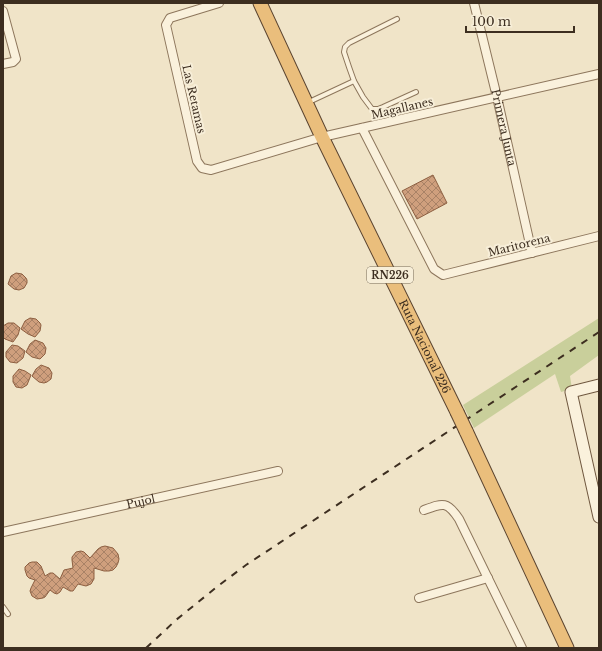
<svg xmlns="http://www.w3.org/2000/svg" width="602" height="651" font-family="'Libre Baskerville',serif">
  <defs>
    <pattern id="building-cross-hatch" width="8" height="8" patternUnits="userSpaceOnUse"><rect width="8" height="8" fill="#cf9f7d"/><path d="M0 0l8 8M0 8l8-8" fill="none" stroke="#a98266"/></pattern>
  </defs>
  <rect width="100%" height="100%" fill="#f0e4c8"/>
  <polygon fill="#c9cf9b" points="599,318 599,355 570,376 572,389 561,392 555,374 474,428 463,405"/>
  <g fill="url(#building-cross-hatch)" stroke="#8d5f41">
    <polygon points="433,175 447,203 417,219 402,191"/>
    <polygon points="16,273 22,274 26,278 27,280 27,283 24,288 19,290 14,289 8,284 11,276"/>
    <polygon points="30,318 36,319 40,323 41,325 40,331 35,337 28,334 21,329 25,321"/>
    <polygon points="8,323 14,323 20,328 18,335 13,342 5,339 3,337 3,326"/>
    <polygon points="35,340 43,343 46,348 45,354 40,359 32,357 26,352 30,344"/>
    <polygon points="12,345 18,346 25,351 23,358 17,363 10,362 6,357 6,352"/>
    <polygon points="41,365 49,368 52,373 51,379 47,382 44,383 39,382 32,376 36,369"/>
    <polygon points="19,369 25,371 31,375 27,385 22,388 16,387 13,382 13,376"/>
    <polygon points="105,546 113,548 118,554 119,559 118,563 116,567 113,570 109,571 104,571 94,568 94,579 91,584 86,586 78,584 73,591 70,591 63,587 60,592 57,594 54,593 50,590 45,597 43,598 37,599 32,596 30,591 31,588 35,580 29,578 27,576 25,570 25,567 29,563 32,562 37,562 41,566 45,576 50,573 53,573 60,579 64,570 73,568 72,560 72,557 76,552 81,551 84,552 90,558 98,549 101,547"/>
  </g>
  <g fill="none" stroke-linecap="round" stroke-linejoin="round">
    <g stroke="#8d765c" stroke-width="6">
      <g id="service">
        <polyline points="397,19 349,43 345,47 344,52 349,67 354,81 363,97 372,109 378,109 383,107 416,92"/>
        <polyline points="309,102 354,81"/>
        <polyline points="3,607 8,614"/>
      </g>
    </g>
    <g stroke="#8d765c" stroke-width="10">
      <g id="minor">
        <polyline points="219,3 170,18 166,25 197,161 202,168 211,170 322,137 599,74"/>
        <path id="s1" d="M474,3L497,97L532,253"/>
        <polyline points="3,11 16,59 13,62 3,64"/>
        <polyline points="362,128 434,269 443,275 599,236"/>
        <path d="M424,510C443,503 447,501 459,519L522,648"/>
        <path id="s2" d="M3,532L278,471"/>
        <polyline points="419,598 488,578"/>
      </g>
    </g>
    <g stroke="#6f573f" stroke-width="13">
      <polyline id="secondary" points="599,385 571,392 599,517"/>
    </g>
    <g stroke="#5b4430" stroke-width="15">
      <g id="trunk">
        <path id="s3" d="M260,3L322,137L457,412"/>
        <polyline points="466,431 567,648"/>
      </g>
    </g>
    <use href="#service" stroke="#faf1dc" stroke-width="4"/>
    <use href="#minor" stroke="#faf1dc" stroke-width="8"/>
    <use href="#secondary" stroke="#faf1dc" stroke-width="11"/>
    <use href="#trunk" stroke="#eabe7c" stroke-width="13"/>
    <polyline stroke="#3d2e20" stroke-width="2" stroke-dasharray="7 7" stroke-linecap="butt" points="146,648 176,620 218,586 246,565 599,332"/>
    <g stroke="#5b4430" stroke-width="15" stroke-linecap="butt">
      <polyline id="trunk-bridge" points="457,412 466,431"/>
    </g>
    <use href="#trunk-bridge" stroke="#eabe7c" stroke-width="13"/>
  </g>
  <g text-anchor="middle" stroke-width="4" stroke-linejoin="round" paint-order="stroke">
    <rect fill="#f7eed8" stroke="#756857" stroke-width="1" x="367" y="267" width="46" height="16" rx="3"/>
    <g font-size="10" font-weight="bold" fill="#3d2e20">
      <text x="390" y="279">RN226</text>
    </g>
    <g font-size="11" fill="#3d2e20" stroke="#f7eed8">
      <text transform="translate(194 99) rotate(77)" y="4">Las Retamas</text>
      <text transform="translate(402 108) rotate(-13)" y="4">Magallanes</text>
      <text dy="4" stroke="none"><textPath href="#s1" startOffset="128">Primera Junta</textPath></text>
      <text transform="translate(519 245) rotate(-14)" y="4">Maritorena</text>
      <text dy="4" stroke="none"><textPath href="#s3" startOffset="381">Ruta Nacional 226</textPath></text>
      <text dy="4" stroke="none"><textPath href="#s2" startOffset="141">Pujol</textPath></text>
    </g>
  </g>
  <rect width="602" height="651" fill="none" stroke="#3d2e20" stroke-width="8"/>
  <path d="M466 26v6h108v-6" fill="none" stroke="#3d2e20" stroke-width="2"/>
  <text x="472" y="26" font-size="12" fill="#3d2e20" stroke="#f7eed8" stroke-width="3" paint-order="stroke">100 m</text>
</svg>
